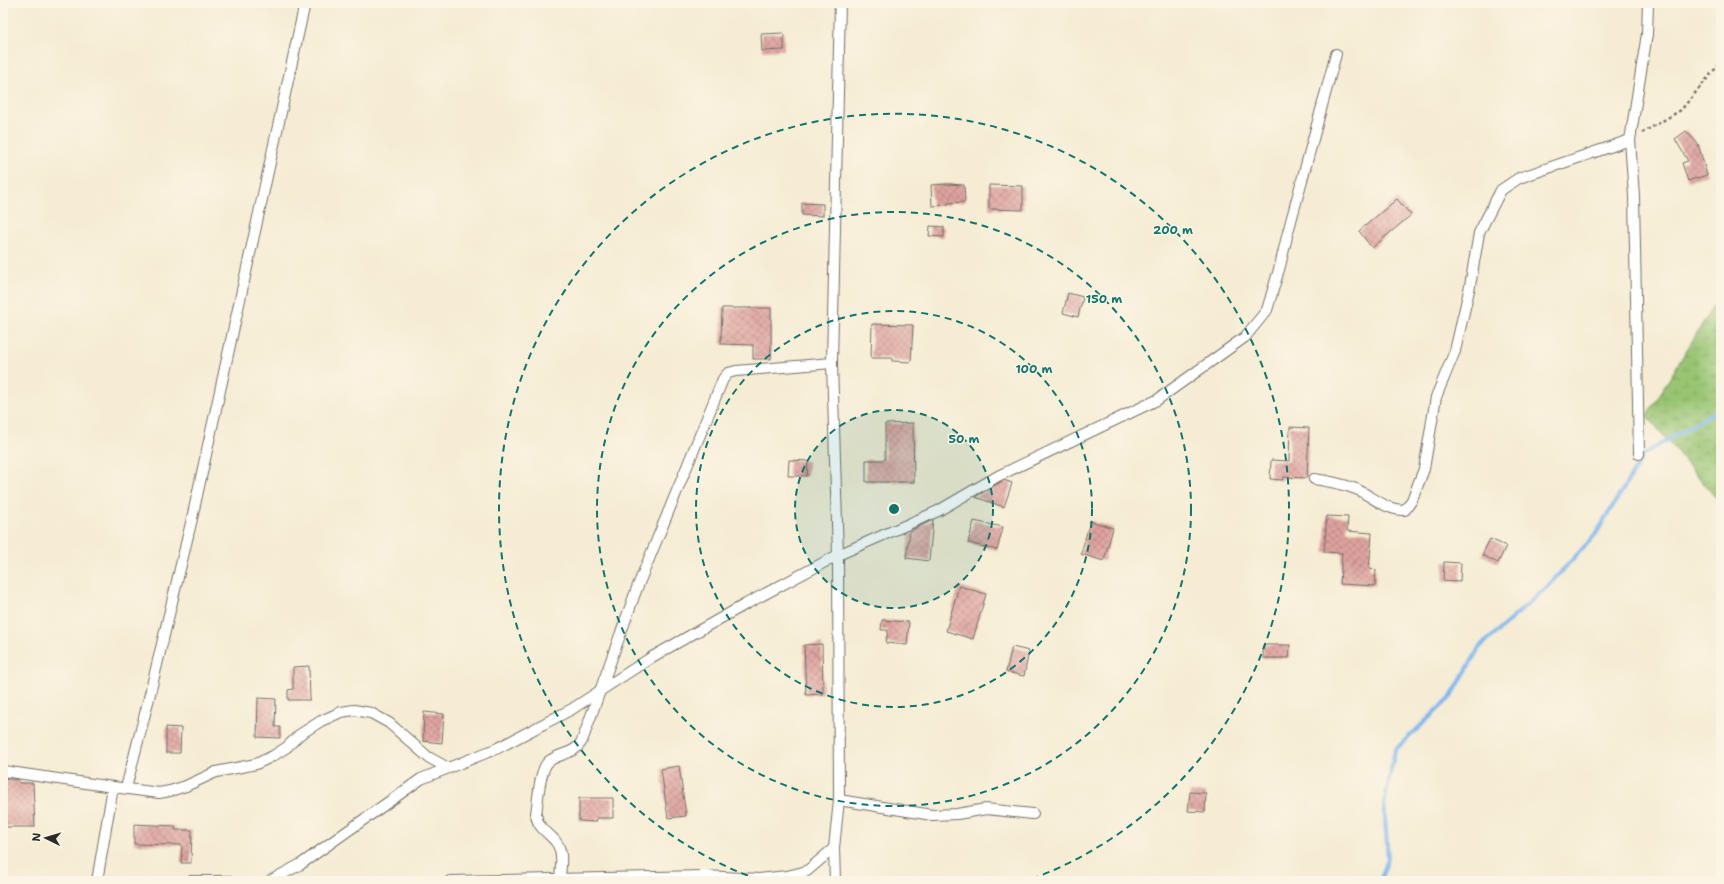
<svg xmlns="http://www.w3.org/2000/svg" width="1724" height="884" font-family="'Shantell Sans',sans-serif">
  <defs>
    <pattern id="wetland-marsh" width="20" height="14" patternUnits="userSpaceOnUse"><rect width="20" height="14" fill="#99c573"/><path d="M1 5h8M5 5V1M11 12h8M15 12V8" fill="none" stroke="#84a964"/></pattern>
    <pattern id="building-cross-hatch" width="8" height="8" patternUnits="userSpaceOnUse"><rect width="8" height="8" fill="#dfa39f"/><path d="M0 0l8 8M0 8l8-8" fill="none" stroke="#b58582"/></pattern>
  </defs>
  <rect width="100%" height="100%" fill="#fcf5e5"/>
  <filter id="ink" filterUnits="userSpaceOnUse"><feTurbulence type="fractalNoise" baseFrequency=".025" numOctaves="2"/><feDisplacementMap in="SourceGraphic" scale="8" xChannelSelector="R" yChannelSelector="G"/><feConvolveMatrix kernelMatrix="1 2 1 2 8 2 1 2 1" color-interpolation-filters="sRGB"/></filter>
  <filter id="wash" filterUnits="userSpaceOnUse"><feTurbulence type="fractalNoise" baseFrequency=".012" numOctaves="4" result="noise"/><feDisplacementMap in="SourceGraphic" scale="16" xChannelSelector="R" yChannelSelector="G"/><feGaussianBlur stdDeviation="0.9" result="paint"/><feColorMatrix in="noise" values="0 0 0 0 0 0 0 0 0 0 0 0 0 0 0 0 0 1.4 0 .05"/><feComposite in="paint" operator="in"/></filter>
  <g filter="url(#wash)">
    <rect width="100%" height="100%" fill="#f5ecd3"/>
    <polygon fill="url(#wetland-marsh)" stroke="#62784f" points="1721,293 1721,504 1647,416"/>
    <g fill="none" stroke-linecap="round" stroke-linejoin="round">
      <polyline stroke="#7fb8f0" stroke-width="4" points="1380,881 1388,859 1384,804 1395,750 1451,697 1479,648 1546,588 1596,534 1644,454 1721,408"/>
    </g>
    <g id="blocks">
      <g fill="url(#building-cross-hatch)">
        <polygon points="784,33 784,50 762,51 761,34"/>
        <polygon points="1686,131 1698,144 1707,175 1688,181 1682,163 1688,161 1675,139"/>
        <polygon points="948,184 964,185 965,202 948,203 948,205 932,206 931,185"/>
        <polygon points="989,185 1023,186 1023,210 989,209"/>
        <polygon points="1397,199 1411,215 1372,248 1359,231"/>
        <polygon points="802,203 823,204 823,216 802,215"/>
        <polygon points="930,226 944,227 944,237 929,236"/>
        <polygon points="1068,293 1083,297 1078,317 1063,313"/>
        <polygon points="722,308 771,308 771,359 753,359 753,345 721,344"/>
        <polygon points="872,324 913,325 911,362 892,361 892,358 871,358"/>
        <polygon points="913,423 914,482 866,482 866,460 885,460 885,424"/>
        <polygon points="1290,427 1309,428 1307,478 1283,477 1283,480 1270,479 1271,460 1289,461"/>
        <polygon points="789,460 808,461 807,476 788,476"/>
        <polygon points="1004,480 1012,483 1004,507 975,497"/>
        <polygon points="1327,516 1348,517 1347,531 1372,533 1369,569 1376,570 1375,586 1340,584 1342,553 1324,552"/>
        <polygon points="933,520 929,561 906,558 910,531"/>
        <polygon points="974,521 1003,527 997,550 968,543"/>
        <polygon points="1090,521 1113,528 1104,561 1081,554"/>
        <polygon points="1490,539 1506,546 1498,563 1482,555"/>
        <polygon points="1444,562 1461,563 1460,582 1443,581"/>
        <polygon points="959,586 986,594 973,639 946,631"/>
        <polygon points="882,620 909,622 907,645 886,643 888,630 881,630"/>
        <polygon points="822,644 823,694 806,695 804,645"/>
        <polygon points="1263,645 1290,645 1289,658 1263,658"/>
        <polygon points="1012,647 1029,651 1024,676 1006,672"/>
        <polygon points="309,666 310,700 288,700 288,690 293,689 293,667"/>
        <polygon points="258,698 276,699 275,727 280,727 280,738 257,737"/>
        <polygon points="424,712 444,714 442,743 423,741"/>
        <polygon points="166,727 181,728 180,753 166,753"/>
        <polygon points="679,766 686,816 668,818 661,769"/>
        <polygon points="3,778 19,780 19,783 33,783 35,827 3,827"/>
        <polygon points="1190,792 1206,793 1205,812 1188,811"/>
        <polygon points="579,798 613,798 613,818 597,818 596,822 579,821"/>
        <polygon points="134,824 175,826 175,830 192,830 191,863 181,863 182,845 134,844"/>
      </g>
    </g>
  </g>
  <g filter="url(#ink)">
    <use href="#blocks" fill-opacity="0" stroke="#726f66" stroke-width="1"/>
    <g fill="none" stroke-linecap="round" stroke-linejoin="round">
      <g stroke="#726f66" stroke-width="12">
        <g id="minor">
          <polyline points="1639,454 1634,196 1630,140 1647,34 1648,3"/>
          <path d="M1314,479C1329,481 1342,484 1356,489C1372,496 1387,511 1405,510L1412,500L1424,469L1436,397L1455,351L1470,286L1479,233L1501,190L1519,178L1630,140"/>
          <polyline points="3,771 113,787 159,793 170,791 186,786 216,772 256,764 273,756 287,747 299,735 321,721 341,712 354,710 371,713 389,723 428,757 448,768"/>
          <polyline points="126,788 148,702 191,523 305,3"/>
          <polyline points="839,800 932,815 957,814 986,809 1033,814"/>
          <polyline points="97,881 113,787"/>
          <polyline points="191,881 229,881"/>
          <polyline points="270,881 301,864 421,779 498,748 572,709 652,657 746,604 838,555 938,511 998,476 1157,400 1245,337 1267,310 1280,266 1288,232 1336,54"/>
          <polyline points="450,881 705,876 759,879 787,876 807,871 834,848"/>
          <path d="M560,881C560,871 563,859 560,850C556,834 538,833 536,814C538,802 539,769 549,761C560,753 575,754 582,741L637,588L723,379L728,373L736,371L832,363"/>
          <polyline points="835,881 834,848 839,800 838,555 832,363 840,3"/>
        </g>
      </g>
      <polyline stroke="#726f66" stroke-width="2.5" stroke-dasharray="3 3" stroke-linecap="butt" points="1642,133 1681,110 1721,62"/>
      <use href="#minor" stroke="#fff" stroke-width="10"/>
    </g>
  </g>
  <circle cx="894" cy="509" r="99" fill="#0f766e" fill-opacity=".12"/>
  <g fill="none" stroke="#0f766e" stroke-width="2" stroke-dasharray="7 5">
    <circle cx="894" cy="509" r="99"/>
    <circle cx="894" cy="509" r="198"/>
    <circle cx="894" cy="509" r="297"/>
    <path d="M759 880A395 395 0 1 1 1029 880"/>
  </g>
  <circle cx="894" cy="509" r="6" fill="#0f766e" stroke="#fcf5e5" stroke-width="2"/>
  <g font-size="12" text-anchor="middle" font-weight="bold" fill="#0f766e" stroke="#fcf5e5" stroke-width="3" stroke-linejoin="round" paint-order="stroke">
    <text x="1173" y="234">200 m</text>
    <text x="1104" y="303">150 m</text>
    <text x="1034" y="373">100 m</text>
    <text x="964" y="443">50 m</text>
  </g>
  <rect width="1724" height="884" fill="none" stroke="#fcf5e5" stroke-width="16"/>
  <g transform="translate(46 838) rotate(275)" stroke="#fcf5e5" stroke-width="3" paint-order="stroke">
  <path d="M0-3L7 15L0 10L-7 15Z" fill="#2b2b2b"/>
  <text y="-6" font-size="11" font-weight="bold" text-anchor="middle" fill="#2b2b2b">N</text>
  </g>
</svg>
